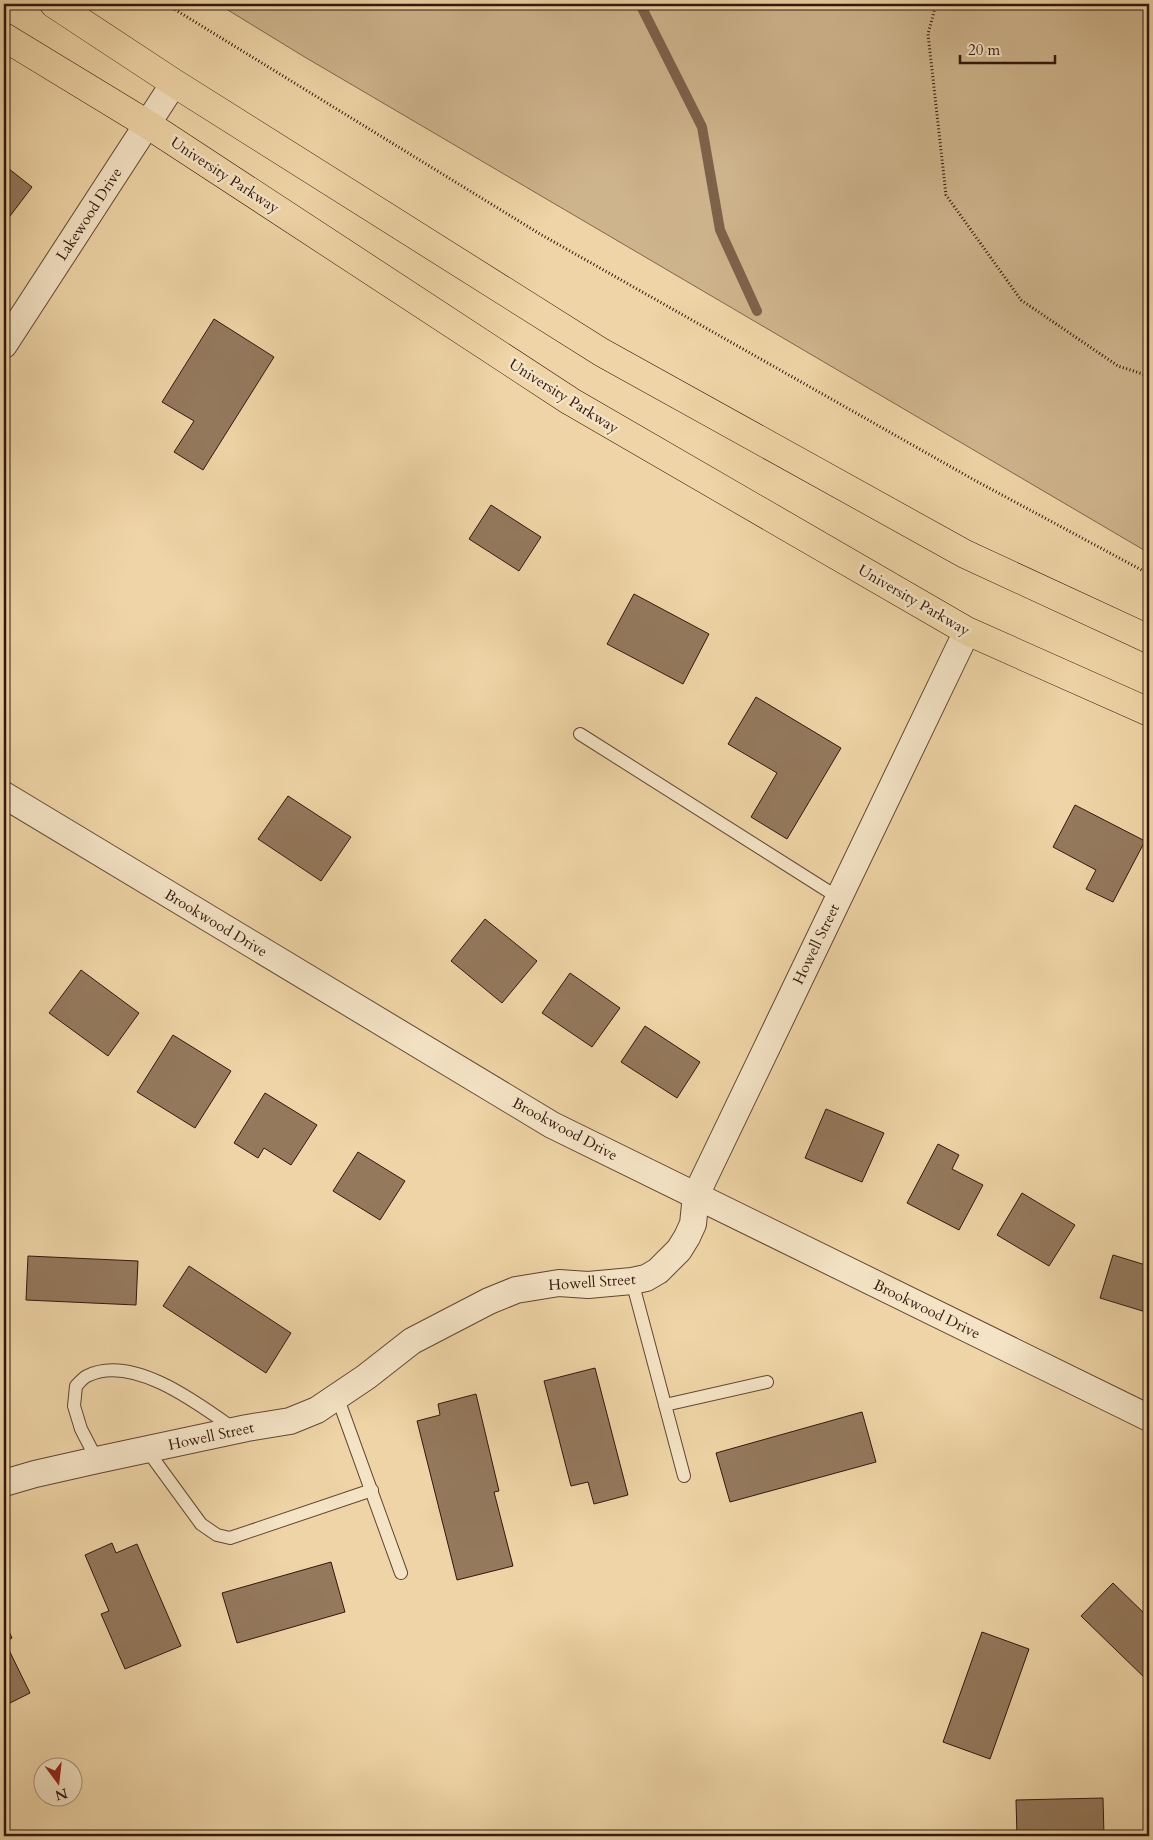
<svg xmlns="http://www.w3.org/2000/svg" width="1153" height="1840" font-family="Cardo,serif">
  <rect width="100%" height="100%" fill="#eed4a6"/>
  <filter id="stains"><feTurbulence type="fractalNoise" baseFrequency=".004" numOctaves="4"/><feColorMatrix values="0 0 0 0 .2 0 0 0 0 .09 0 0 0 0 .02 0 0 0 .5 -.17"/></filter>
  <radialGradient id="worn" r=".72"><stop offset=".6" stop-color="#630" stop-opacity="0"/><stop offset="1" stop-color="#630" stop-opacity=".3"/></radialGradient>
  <polygon fill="#ceb48c" stroke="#80664c" points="218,4 1149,4 1149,553 303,56"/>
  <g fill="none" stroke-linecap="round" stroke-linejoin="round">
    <polyline stroke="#7d624a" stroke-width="10" points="640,4 702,127 720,230 757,311"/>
  </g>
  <g fill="#94795d" stroke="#33170d">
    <polygon points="4,165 32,187 4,224"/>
    <polygon points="214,319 274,357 203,470 174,452 194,421 162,402"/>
    <polygon points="491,505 541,537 519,571 469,539"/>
    <polygon points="634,594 709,634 683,684 607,644"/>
    <polygon points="756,697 841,748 787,839 751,817 777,773 728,744"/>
    <polygon points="288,796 351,837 321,881 258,839"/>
    <polygon points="1075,805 1145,841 1113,902 1086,889 1096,870 1053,847"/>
    <polygon points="485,919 537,961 502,1003 451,961"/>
    <polygon points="81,970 139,1013 108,1056 49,1013"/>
    <polygon points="570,973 620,1008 592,1047 542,1013"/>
    <polygon points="645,1026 700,1062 677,1098 621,1062"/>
    <polygon points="173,1035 231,1071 195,1128 137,1092"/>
    <polygon points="265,1093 317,1125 291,1165 264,1148 258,1158 234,1143"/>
    <polygon points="826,1109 884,1133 862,1182 805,1158"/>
    <polygon points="938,1144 959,1155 952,1169 983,1185 959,1230 907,1203"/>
    <polygon points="358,1152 405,1181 380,1220 333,1191"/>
    <polygon points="1022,1193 1075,1225 1049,1266 997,1235"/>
    <polygon points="1113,1255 1149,1266 1149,1313 1100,1298"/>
    <polygon points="28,1256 138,1261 136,1305 26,1300"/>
    <polygon points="189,1266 291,1333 266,1373 163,1306"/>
    <polygon points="595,1368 628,1495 594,1504 588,1482 571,1486 544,1381"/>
    <polygon points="476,1394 499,1491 494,1492 513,1566 457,1580 417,1421 440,1415 438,1404"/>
    <polygon points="862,1412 876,1462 730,1502 716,1453"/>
    <polygon points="112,1543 116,1553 137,1544 181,1646 125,1669 101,1614 109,1611 85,1555"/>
    <polygon points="331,1562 345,1612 237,1643 222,1593"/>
    <polygon points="1113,1583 1149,1618 1149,1682 1081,1616"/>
    <polygon points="4,1621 12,1638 5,1642 30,1693 4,1706"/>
    <polygon points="982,1632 1029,1649 990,1759 943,1742"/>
    <polygon points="1103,1798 1104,1836 1017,1836 1016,1800"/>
  </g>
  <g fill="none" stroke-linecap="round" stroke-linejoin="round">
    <g stroke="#624633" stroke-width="14">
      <g id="lane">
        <polyline points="580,734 839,898"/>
        <polyline points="632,1281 684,1476"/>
        <polyline points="337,1396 401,1573"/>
        <polyline points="665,1405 767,1382"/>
        <polyline points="147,1450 201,1524 217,1535 230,1538 372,1490"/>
        <path d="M97,1460L81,1429L74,1406L76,1386C79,1383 83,1378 87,1376C132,1353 199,1404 234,1429"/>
      </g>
    </g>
    <g stroke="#624633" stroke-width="28">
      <g id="street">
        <polyline points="4,345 174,83"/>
        <polyline points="4,795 552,1125 1149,1418"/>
        <polyline points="4,1483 35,1474 97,1460 247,1428 290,1421 317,1410 366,1377 412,1341 489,1301 516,1290 559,1283 588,1285 632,1281 646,1278 658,1271 679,1250 687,1237 693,1224 696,1195 967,631"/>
      </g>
    </g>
    <g stroke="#33170d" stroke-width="29">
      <g id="primary">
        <polyline points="54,4 174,83 601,352 965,554 1149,639"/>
        <polyline points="4,37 147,124 570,401 967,631 1149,712"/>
      </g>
    </g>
    <g stroke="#33170d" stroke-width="3" stroke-dasharray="1 2.5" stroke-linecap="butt">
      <polyline points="166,4 540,234 976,481 1149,574"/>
      <polyline points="936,4 928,34 946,195 1021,300 1118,366 1149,376"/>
    </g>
    <use href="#lane" stroke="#f4e3c5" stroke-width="12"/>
    <use href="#street" stroke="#f4e3c5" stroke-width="26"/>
    <use href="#primary" stroke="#eed4a6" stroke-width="28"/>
  </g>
  <g text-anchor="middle" stroke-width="5" stroke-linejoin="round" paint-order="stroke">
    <g font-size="15" fill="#33170d" stroke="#f4e3c5">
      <text transform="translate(225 175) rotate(33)" y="5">University Parkway</text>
      <text transform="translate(89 214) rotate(-57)" y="5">Lakewood Drive</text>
      <text transform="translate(564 396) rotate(32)" y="5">University Parkway</text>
      <text transform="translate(914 600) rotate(30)" y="5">University Parkway</text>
      <text transform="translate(216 923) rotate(31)" y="5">Brookwood Drive</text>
      <text transform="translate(816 944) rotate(-64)" y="5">Howell Street</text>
      <text transform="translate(565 1129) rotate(28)" y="5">Brookwood Drive</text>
      <text transform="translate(592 1282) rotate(-4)" y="5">Howell Street</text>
      <text transform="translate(927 1309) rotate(26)" y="5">Brookwood Drive</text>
      <text transform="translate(211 1436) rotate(-12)" y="5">Howell Street</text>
    </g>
  </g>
  <rect width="1153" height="1840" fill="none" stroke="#eed4a6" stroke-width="20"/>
  <rect x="5" y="5" width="1143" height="1830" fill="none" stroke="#33170d" stroke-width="2.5"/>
  <rect x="10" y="10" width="1133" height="1820" fill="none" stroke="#33170d"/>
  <g transform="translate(58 1782) rotate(165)"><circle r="24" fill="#f4e3c5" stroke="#a7917b"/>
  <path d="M0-4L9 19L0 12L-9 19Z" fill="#8f2418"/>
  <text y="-8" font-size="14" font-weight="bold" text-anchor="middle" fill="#33170d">N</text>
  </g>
  <path d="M960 55v8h95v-8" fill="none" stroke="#33170d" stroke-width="2.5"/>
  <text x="968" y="55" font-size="15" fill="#33170d" stroke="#f4e3c5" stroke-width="4" paint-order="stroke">20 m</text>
  <rect width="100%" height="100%" filter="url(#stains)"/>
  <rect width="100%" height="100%" fill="url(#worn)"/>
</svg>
